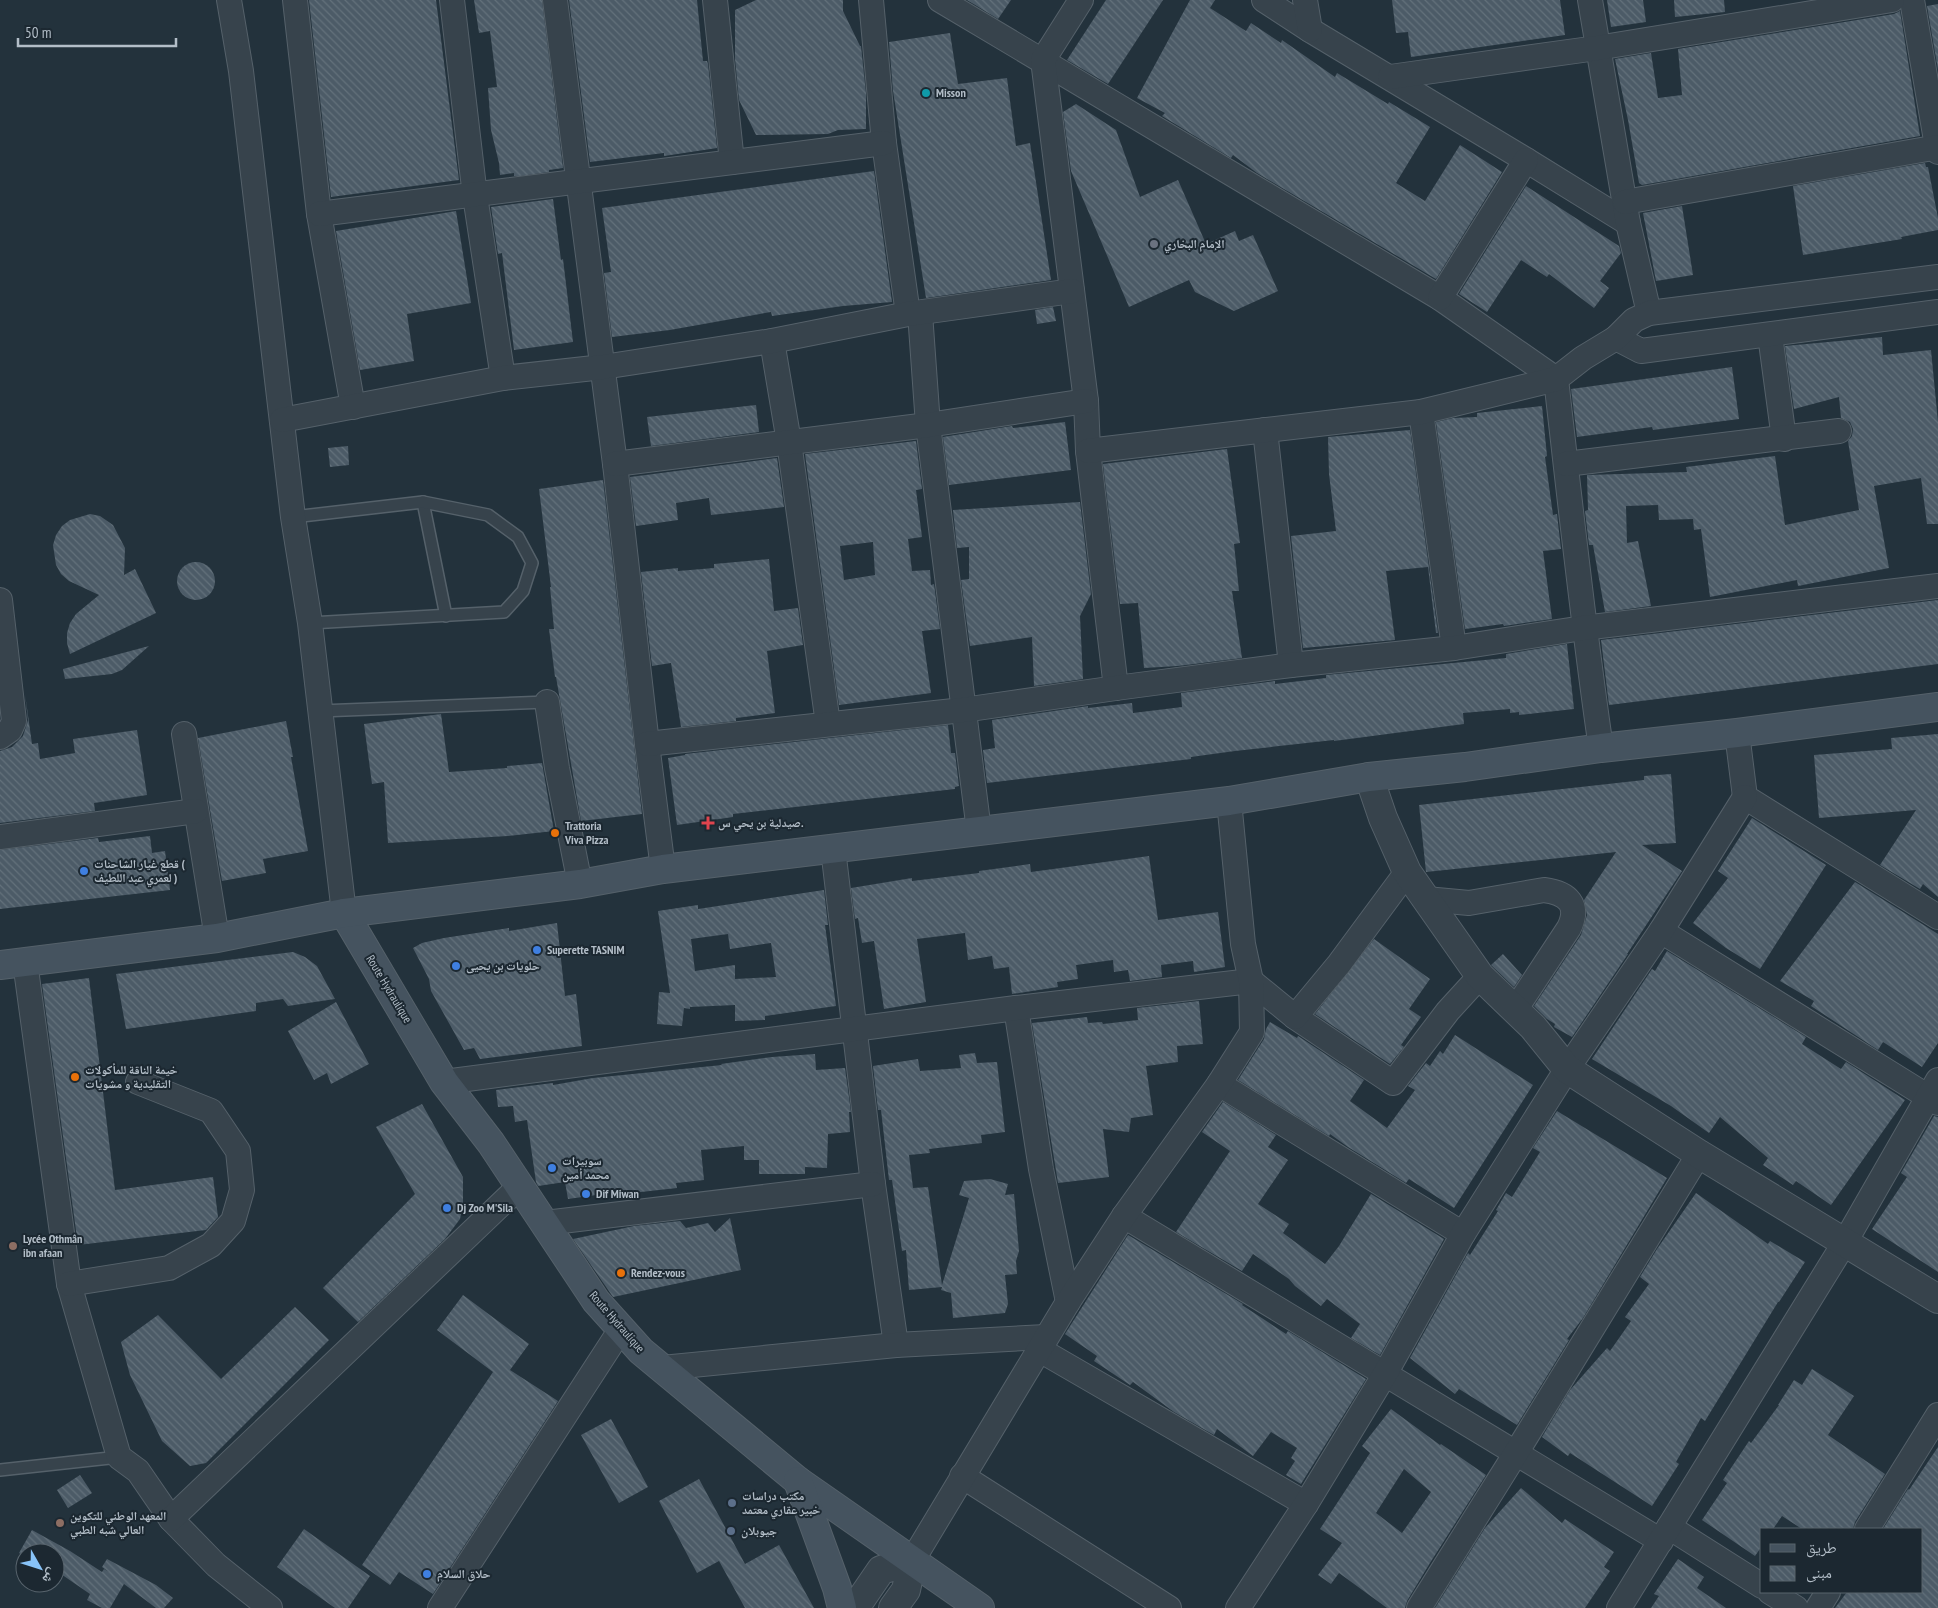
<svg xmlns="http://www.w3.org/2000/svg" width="1938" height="1608" font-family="'PT Sans Narrow','Noto Naskh Arabic',sans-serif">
  <defs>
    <pattern id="building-back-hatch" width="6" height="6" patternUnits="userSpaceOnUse" patternTransform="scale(1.25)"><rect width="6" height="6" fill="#4c5b67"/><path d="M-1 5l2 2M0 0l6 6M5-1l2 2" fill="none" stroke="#63717b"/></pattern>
  </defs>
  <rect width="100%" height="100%" fill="#23323c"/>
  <g fill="url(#building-back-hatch)" fill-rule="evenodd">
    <polygon points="309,0 436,0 459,180 331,197"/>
    <polygon points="474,0 542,0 563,168 549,170 549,172 520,176 514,176 514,173 500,175 499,163 491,130 488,88 497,87 490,31 479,33"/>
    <polygon points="569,0 697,0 703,61 707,61 708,64 717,148 664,156 664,153 590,162"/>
    <polygon points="756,0 843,0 843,11 860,46 861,46 866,93 866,129 838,130 828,134 756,135 739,100 735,59 735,10"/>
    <polygon points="967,0 1011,0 998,19"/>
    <polygon points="1106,0 1163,0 1108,84 1067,60"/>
    <polygon points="1190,0 1215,0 1210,8 1246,31 1251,23 1281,43 1282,40 1335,77 1337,73 1388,104 1389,102 1430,127 1396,183 1425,201 1460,145 1502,172 1436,279 1257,173 1233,155 1231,158 1162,116 1165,113 1137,98"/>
    <polygon points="1392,0 1560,0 1565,35 1411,57 1408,32 1396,33"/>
    <polygon points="1607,0 1643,0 1646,22 1611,27"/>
    <polygon points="1674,0 1724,0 1725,12 1675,17"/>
    <polygon points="1938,4 1938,70 1927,6"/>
    <polygon points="1900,11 1920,136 1642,185 1639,183 1628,120 1615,59 1651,53 1658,98 1682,95 1678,49 1894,14"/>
    <polygon points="950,33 958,84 1007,78 1016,146 1030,143 1051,280 926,298 893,91 889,42"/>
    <polygon points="1076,104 1116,130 1140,197 1178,180 1206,244 1235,231 1239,241 1253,235 1278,291 1234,311 1195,292 1189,280 1129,307 1071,171 1063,112"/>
    <polygon points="1925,163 1926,167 1928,167 1938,218 1938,230 1901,237 1902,239 1803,255 1793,186"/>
    <polygon points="874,171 892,302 843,306 772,316 771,312 670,330 612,337 604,273 611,272 602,208"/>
    <polygon points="1526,186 1619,246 1621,253 1600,281 1609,288 1594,308 1549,274 1547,277 1521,260 1487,312 1459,294"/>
    <polygon points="553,199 561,260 563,259 573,342 514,350 502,253 498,254 491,207"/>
    <polygon points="1682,206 1693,275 1656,281 1643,213"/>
    <polygon points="456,211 471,303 407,314 414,361 360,370 336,231"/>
    <polygon points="1053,307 1056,321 1037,324 1035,310"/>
    <polygon points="1882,337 1883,355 1931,350 1938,422 1938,524 1927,524 1921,478 1874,486 1889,568 1798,586 1797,580 1710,597 1701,529 1694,530 1693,519 1659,520 1658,505 1626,506 1627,543 1638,541 1651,606 1605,612 1593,545 1589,545 1585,511 1588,510 1587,475 1687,472 1686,467 1775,456 1785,525 1859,510 1848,441 1852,436 1853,429 1850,422 1841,418 1839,397 1794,409 1785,346"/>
    <polygon points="1732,367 1739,419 1653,430 1652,427 1577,437 1571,389"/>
    <polygon points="756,405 759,432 651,446 647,417"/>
    <polygon points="1542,406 1547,456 1545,457 1553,515 1557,514 1561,549 1543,551 1552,619 1504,626 1503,624 1465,629 1436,422 1453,418 1477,417 1477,413"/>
    <polygon points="1065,422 1071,470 949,485 943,437 1012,426 1013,428"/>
    <polygon points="1410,430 1438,633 1436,633 1428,567 1386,571 1395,640 1303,648 1291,536 1336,531 1329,474 1328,437"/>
    <path d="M916,441L922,489L916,490L922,537L908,539L912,571L930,570L931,585L934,584L940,629L922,631L931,693L839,705L805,454ZM873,542L875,575L844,580L840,546Z"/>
    <polygon points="348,446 349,465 330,467 328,448"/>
    <polygon points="1227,449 1240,543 1234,544 1239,591 1232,591 1242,658 1178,666 1144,668 1138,603 1120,604 1103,464"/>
    <polygon points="777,458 784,507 711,515 709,498 676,503 678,520 636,526 630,477"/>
    <polygon points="603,480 642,814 581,821 556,677 555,677 549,629 554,629 550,587 551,587 539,489"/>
    <polygon points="1080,502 1091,594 1080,616 1083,679 1034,686 1032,637 970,646 961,580 969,579 969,547 957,548 953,510"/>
    <polygon points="90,514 100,516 113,525 125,548 124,575 135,569 156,613 70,654 67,643 67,633 70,623 76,614 99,595 69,581 61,574 56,565 53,545 56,535 62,526 70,520"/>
    <polygon points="769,559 774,611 798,608 803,645 767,651 775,713 736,718 736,721 681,727 671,663 652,666 641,572 678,568 678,571 714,568 714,564"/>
    <circle cx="196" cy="581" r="19"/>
    <polygon points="1938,600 1938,664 1609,705 1601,640"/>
    <polygon points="1567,644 1574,709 1519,715 1519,712 1510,713 1510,709 1463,713 1464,724 1334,741 1334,740 1235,751 1191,757 1191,759 987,783 983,750 995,748 992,720 1088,706 1088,708 1132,703 1133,713 1182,707 1181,693 1275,681 1275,684 1326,678 1326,675 1506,658 1506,654"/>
    <polygon points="149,646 122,670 112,674 65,679 63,669"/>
    <polygon points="25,694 32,744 38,743 40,759 75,753 73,739 137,730 147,795 94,803 95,811 0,823 0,751 12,747 23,736 28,720"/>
    <polygon points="441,714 449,772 507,768 507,766 542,763 554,831 508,836 388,843 384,782 372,784 364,724"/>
    <polygon points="286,721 293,757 291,757 308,851 263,859 266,873 222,881 198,738"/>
    <polygon points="948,725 951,753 955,753 959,786 955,787 955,789 733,814 733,817 677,825 668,758 685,755 685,754"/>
    <polygon points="1938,734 1938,897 1923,884 1920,889 1880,865 1916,810 1819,818 1814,755 1892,749 1891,738"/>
    <polygon points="1671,774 1676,843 1642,845 1682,871 1627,954 1628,954 1572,1037 1554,1027 1555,1024 1547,1019 1534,1006 1581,935 1587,915 1584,900 1616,852 1426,872 1419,805 1644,780 1644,776"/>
    <polygon points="1752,818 1826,865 1760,969 1726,948 1693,923 1728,878 1718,871"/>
    <polygon points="150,836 152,853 165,851 170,890 0,909 0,850 98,838 99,842"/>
    <polygon points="1149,856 1158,920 1218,912 1225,967 1194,972 1193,961 1161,965 1162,977 1130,981 1128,970 1114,972 1113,960 1076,965 1078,979 1057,982 1058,987 1012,994 1009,967 994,969 992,956 968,960 965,933 917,939 926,1002 884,1009 874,941 862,943 858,918 855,919 851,888 912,878 912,881 979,873 979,871 1030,864 1031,872"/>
    <polygon points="1855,882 1938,934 1938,1043 1922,1067 1883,1042 1878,1050 1811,1006 1814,1001 1780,981"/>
    <path d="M824,890L828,925H825L836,1006L765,1016V1020L735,1021V1005L690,1007V1009L684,1008L682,1026L657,1024L659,992L670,993L658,911L698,905V909ZM728,934L730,949L771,943L776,977L735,979V965L695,971L691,939Z"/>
    <polygon points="557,923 565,996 576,994 582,1046 480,1059 474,1048 464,1050 431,991 429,979 413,948 422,943 444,938 509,928 509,931"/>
    <polygon points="1374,939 1430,979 1409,1009 1421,1017 1401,1045 1404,1047 1390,1064 1315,1014"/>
    <polygon points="1667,951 1806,1037 1802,1044 1841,1069 1846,1062 1905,1100 1831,1205 1796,1181 1793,1185 1763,1165 1768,1158 1720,1117 1709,1133 1671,1106 1592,1059 1652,969 1655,971"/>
    <polygon points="293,952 305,957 317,966 335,999 288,1006 283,999 256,1003 256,1011 126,1029 116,974"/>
    <polygon points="1503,954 1522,975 1514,987 1491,965"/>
    <polygon points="89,978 115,1190 213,1177 218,1217 206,1230 78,1245 42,984"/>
    <polygon points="1199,1001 1203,1044 1177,1046 1178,1062 1146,1066 1153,1115 1131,1118 1129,1132 1103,1129 1109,1177 1058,1183 1032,1023 1087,1017 1088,1023 1102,1022 1103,1024 1138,1020 1137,1008"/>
    <polygon points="336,1002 369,1064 331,1084 327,1073 314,1080 288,1031"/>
    <polygon points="1270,1022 1297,1038 1298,1036 1364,1080 1350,1101 1387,1128 1415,1090 1408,1086 1426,1063 1430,1066 1440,1051 1443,1054 1455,1035 1533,1085 1454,1208 1409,1179 1406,1183 1348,1147 1330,1134 1329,1136 1238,1080 1264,1039 1266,1029"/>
    <polygon points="975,1053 977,1063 997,1062 1005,1132 981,1135 982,1143 929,1149 930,1153 909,1155 913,1188 928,1187 942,1285 969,1198 959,1195 964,1181 990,1179 1008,1184 1005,1195 1014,1194 1019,1251 1016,1261 1017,1274 1005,1275 1008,1304 1005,1313 953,1318 951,1293 941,1290 942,1287 909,1290 906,1250 902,1251 892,1180 889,1180 881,1110 878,1110 873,1066 918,1059 920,1071 961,1068 959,1055"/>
    <polygon points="815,1054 816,1070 845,1068 851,1112 849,1112 850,1132 828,1134 827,1168 805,1167 805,1174 759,1174 759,1160 744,1160 744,1146 701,1150 704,1180 676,1183 677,1188 632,1193 632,1190 568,1199 565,1182 538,1186 536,1182 527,1120 515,1122 513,1106 498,1107 496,1090 553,1083 553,1085 593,1078 722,1065 721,1064 772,1057"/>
    <polygon points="1223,1102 1276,1135 1268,1147 1288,1160 1258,1204 1289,1224 1283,1233 1325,1264 1339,1246 1371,1194 1444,1239 1380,1355 1351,1338 1360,1324 1327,1299 1321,1306 1295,1286 1289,1279 1253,1254 1242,1271 1176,1232 1230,1151 1202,1132"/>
    <polygon points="422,1104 463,1177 463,1205 460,1219 445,1239 358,1322 323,1288 415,1194 376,1127"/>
    <polygon points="1557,1111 1667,1178 1583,1318 1567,1339 1569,1340 1517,1425 1459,1389 1455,1394 1410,1358 1468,1253 1470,1255 1498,1211 1496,1210 1506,1193 1512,1197 1540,1152 1533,1148"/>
    <polygon points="1934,1116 1938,1117 1938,1272 1872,1229 1907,1177 1901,1173"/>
    <polygon points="1696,1193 1768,1244 1770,1241 1805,1262 1779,1302 1778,1302 1705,1421 1701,1418 1676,1462 1679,1464 1652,1506 1570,1453 1568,1456 1542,1437 1570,1390 1607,1348 1610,1351 1631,1321 1625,1317 1649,1284 1640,1277 1657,1249"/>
    <polygon points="730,1218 741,1270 613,1297 573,1239 634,1226 680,1221 686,1228 708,1223 715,1232"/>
    <polygon points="1128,1235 1243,1304 1242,1305 1286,1334 1288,1331 1366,1379 1301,1484 1286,1475 1295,1461 1291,1458 1297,1448 1271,1432 1253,1456 1217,1429 1214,1435 1174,1412 1133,1382 1130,1385 1094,1361 1097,1356 1065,1334"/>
    <polygon points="463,1295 529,1344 510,1370 558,1401 433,1594 399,1572 390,1585 362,1565 493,1372 437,1330"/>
    <polygon points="295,1307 329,1340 206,1463 190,1466 162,1441 130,1375 121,1342 158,1315 221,1379"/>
    <polygon points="1812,1369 1854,1396 1828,1435 1885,1474 1855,1522 1853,1529 1802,1529 1782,1516 1773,1529 1762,1529 1762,1546 1755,1556 1702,1520 1727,1483 1723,1480 1749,1441 1751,1443 1779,1405 1778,1405 1794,1380 1802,1385"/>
    <path d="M1391,1409L1440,1445L1441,1444L1486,1475L1430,1563L1407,1601L1405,1608H1387L1339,1573L1331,1584L1318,1575L1342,1543L1320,1529L1370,1453L1362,1446ZM1404,1469L1431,1492L1402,1533L1376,1513Z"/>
    <polygon points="611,1419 648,1487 619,1503 581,1435"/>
    <polygon points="1938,1447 1938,1608 1835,1608 1847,1592 1922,1592 1922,1529 1883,1529 1908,1489 1909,1490"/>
    <polygon points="80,1475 92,1493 68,1508 57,1490"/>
    <polygon points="699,1479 745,1564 779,1545 814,1608 745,1608 719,1561 697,1573 659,1501"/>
    <polygon points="1521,1488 1562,1523 1565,1519 1614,1552 1604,1567 1610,1571 1585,1608 1435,1608 1485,1528"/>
    <polygon points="304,1529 370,1576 348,1608 335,1608 277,1567"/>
    <polygon points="32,1530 70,1551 102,1572 104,1569 109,1572 102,1567 107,1559 156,1585 173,1598 164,1608 156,1608 124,1584 110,1608 102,1608 87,1600 90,1594 58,1572 55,1573 55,1553 25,1553 25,1557 19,1553"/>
    <polygon points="1678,1559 1704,1577 1697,1588 1726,1608 1651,1608 1659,1596 1654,1594"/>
  </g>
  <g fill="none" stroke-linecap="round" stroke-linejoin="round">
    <g stroke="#55616a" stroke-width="14">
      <g id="service">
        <polyline points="423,502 446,616"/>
        <polyline points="293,517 423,502 488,515 518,537 532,563 523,591 504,612 310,623"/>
        <polyline points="320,711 547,702"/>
        <polyline points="0,1470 119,1457"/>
      </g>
    </g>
    <g stroke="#55616a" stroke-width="26">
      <g id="minor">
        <polyline points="229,0 241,71 293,517 310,623 344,913"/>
        <polyline points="295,0 319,214 353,407"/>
        <polyline points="452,0 475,196 503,378"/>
        <polyline points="555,0 615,464 647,744 663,869"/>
        <polyline points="715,0 732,162"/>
        <polyline points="871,0 884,143 908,314"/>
        <path d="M940,0L1440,298L1556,379C1570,502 1583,625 1601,748"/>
        <polyline points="1081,0 1043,60 1086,401 1088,451 1116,688"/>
        <polyline points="1264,0 1310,30 1526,160 1628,223"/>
        <polyline points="1305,0 1310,30"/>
        <polyline points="1590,0 1628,223 1649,313"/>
        <polyline points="1912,0 1938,152"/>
        <polyline points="1390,77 1597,48 1892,0"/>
        <polyline points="1625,202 1938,147"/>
        <path d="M319,214C508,192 696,167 884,143"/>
        <polyline points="1440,298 1526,160"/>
        <polyline points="920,313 928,425 979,831"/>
        <polyline points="1770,335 1784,439"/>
        <polyline points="1616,338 1641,351 1938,312"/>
        <polyline points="772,341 789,442 828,724"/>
        <polyline points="1421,412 1454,648"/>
        <polyline points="282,420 503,378 603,367 772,341 908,314 1072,291"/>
        <polyline points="1265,430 1291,665"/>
        <polyline points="1088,451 1421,412 1556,379 1583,358 1616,338 1634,320 1649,313 1938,277"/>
        <polyline points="615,464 928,425 1086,401"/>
        <polyline points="1566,464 1839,431"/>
        <polyline points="0,600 14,721 10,730 0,737"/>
        <polyline points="547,702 557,768 580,884"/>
        <polyline points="1737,733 1745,797 1938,917"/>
        <polyline points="184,734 217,938"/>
        <polyline points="647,744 963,710 1116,688 1291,665 1454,648 1583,628 1938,586"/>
        <polyline points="0,837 196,811"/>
        <polyline points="833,849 873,1184 896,1345"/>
        <path d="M1426,899L1469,903L1544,890C1568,893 1580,905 1569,928L1515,1010"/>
        <polyline points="1661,931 1938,1103"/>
        <polyline points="25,962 69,1284 119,1457 138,1471 171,1519 216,1565 270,1608"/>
        <polyline points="1016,1008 1041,1169 1068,1302"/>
        <polyline points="1295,1017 1393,1083 1448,1011 1480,976"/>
        <polyline points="444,1082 1016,1008 1251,981 1295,1017 1339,964 1407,872"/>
        <polyline points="1219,1084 1463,1234"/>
        <polyline points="1124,1216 1661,1541"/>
        <polyline points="545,1223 873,1184"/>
        <polyline points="69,1284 169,1268 211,1245 233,1221 242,1190 238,1151 211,1111 138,1082"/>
        <polyline points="1040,1350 1306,1504"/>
        <polyline points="662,1368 896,1345 1046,1337"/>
        <polyline points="962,1476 1169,1608"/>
        <polyline points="171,1519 519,1187"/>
        <polyline points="1669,1527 1762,1586"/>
        <polyline points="1867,1529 1938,1415"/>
        <polyline points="912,1561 1068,1302 1124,1216 1219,1084 1252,1032 1251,981 1243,944 1229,801"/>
        <polyline points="1770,1592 1796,1608"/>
        <polyline points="440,1608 621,1329"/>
        <polyline points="1238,1608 1306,1504 1385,1374 1463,1234 1567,1069 1661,931 1745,797"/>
        <polyline points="1419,1608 1516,1453 1699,1154"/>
        <polyline points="1619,1608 1845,1242 1938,1080"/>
        <polyline points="1818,1608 1828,1592"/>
      </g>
    </g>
    <g stroke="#55616a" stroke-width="30">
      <g id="tertiary">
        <polyline points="1369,777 1383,818 1407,872 1480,976 1533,1027 1567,1069 1699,1154 1938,1299"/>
        <polyline points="855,1608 881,1570 912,1561 906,1590 893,1608"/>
      </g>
    </g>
    <g stroke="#55616a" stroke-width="30">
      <g id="secondary">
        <polyline points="344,913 444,1082 491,1143 596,1301 641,1351 798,1481 980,1608"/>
        <polyline points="0,965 217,938 344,913 580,884 663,869 1229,801 1369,777 1465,767 1601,748 1737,733 1938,707"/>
        <polyline points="798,1481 837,1588 842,1608"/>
      </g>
    </g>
    <use href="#service" stroke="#37434c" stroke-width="11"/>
    <use href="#minor" stroke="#37434c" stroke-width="24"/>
    <use href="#tertiary" stroke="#37434c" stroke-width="28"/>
    <use href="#secondary" stroke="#45535f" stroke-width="28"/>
  </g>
  <circle fill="#0f9aa8" stroke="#1c2831" stroke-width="2" cx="926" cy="93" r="5"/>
  <circle fill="#6b7280" stroke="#1c2831" stroke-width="2" cx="1154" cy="244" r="5"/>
  <path fill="#e0444e" stroke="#1c2831" stroke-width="2" d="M705.5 815.5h5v5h5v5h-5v5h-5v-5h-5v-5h5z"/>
  <g fill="#e8710a" stroke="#1c2831" stroke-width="2">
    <circle cx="555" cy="833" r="5"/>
    <circle cx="75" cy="1077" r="5"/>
    <circle cx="621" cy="1273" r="5"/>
  </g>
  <g fill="#3f7fe0" stroke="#1c2831" stroke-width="2">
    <circle cx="84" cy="871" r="5"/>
    <circle cx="537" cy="950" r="5"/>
    <circle cx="456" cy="966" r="5"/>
    <circle cx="552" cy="1168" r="5"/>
    <circle cx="586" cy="1194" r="5"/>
    <circle cx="447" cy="1208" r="5"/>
    <circle cx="427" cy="1574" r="5"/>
  </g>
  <g fill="#8d6e63" stroke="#1c2831" stroke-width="2">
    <circle cx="13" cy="1246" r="5"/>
    <circle cx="60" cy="1523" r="5"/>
  </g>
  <g fill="#5c6f8a" stroke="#1c2831" stroke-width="2">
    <circle cx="732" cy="1503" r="5"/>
    <circle cx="731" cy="1531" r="5"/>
  </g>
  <g text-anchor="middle" stroke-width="4" stroke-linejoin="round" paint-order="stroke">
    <g font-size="12" font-weight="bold" fill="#b3bec8" stroke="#1c2831" text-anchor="start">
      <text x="936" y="97">Misson</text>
      <text x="1164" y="248">الإمام البخاري</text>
      <text x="718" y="827">صيدلية بن يحي س.</text>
      <text x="565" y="830">Trattoria<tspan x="565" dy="14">Viva Pizza</tspan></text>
      <text x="94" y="868">قطع غيار الشاحنات (<tspan x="94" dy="14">لعمري عبد اللطيف )</tspan></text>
      <text x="547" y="954">Superette TASNIM</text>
      <text x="466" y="970">حلويات بن يحيى</text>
      <text x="85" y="1074">خيمة الناقة للمأكولات<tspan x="85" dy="14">التقليدية و مشويات</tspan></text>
      <text x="562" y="1165">سوبيرات<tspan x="562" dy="14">محمد أمين</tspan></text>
      <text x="596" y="1198">Dif Miwan</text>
      <text x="457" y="1212">Dj Zoo M'Sila</text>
      <text x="23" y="1243">Lycée Othmân<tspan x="23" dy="14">ibn afaan</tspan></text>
      <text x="631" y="1277">Rendez-vous</text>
      <text x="742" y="1500">مكتب دراسات<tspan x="742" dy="14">خبير عقاري معتمد</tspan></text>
      <text x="70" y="1520">المعهد الوطني للتكوين<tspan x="70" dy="14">العالي شبه الطبي</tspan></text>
      <text x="741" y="1535">جيوبلان</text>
      <text x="437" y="1578">حلاق السلام</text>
    </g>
    <g font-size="12" fill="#b3bec8" stroke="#1c2831">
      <text transform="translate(389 989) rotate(59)" y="4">Route Hydraulique</text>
      <text transform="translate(617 1322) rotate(49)" y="4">Route Hydraulique</text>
    </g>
  </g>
  <rect x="1760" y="1528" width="162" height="65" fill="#1c2831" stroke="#58646d"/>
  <rect x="1770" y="1544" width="25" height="8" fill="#45535f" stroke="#58646d"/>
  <text x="1806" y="1553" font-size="15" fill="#b3bec8">طريق</text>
  <rect x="1770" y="1566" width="25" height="15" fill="url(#building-back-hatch)" stroke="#58646d"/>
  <text x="1806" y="1578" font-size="15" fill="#b3bec8">مبنى</text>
  <g transform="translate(40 1568) rotate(129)"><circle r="24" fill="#1c2831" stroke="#58646d"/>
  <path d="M0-4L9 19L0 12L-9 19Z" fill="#88c3f8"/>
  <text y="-8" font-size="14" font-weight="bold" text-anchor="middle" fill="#b3bec8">ش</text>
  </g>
  <path d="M18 38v8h158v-8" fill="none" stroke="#b3bec8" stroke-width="2.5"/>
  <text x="25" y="38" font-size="15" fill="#b3bec8" stroke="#1c2831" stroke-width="4" paint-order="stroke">50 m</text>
</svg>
